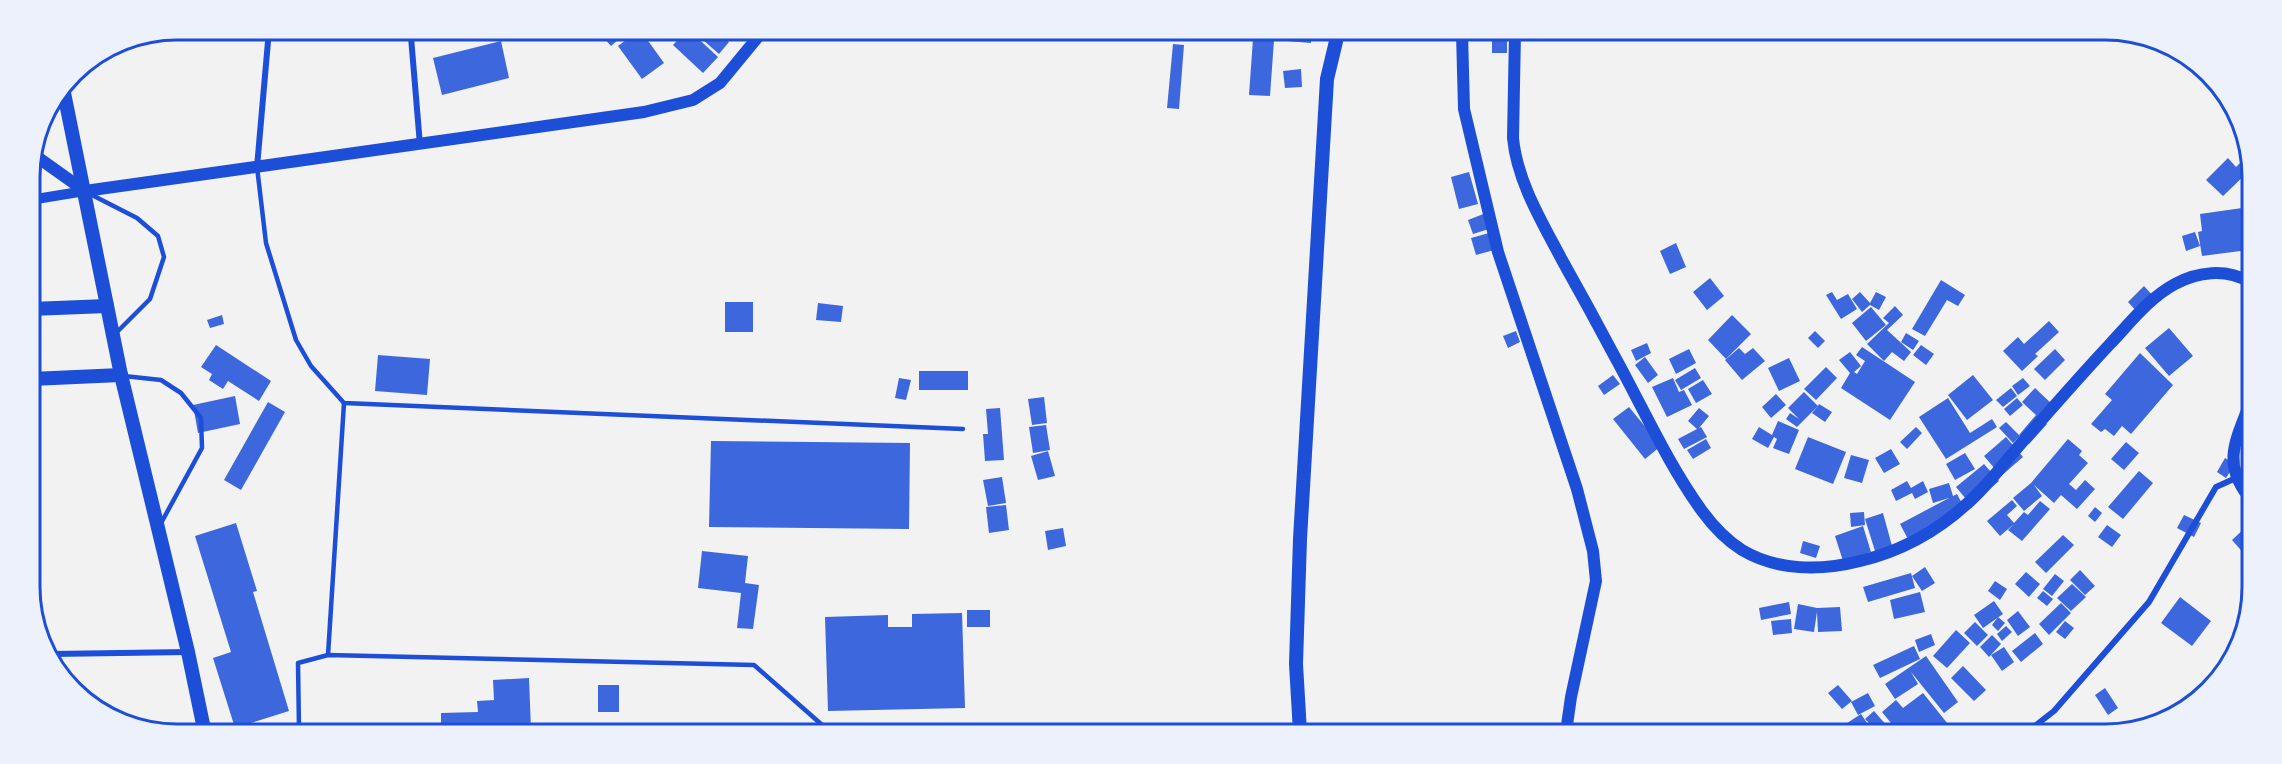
<svg xmlns="http://www.w3.org/2000/svg" width="2282" height="764" font-family="'Asap Condensed',sans-serif">
  <rect width="100%" height="100%" fill="#f2f2f2"/>
  <g fill="#3d67dc">
    <polygon points="608,31 624,31 626,33 611,46 602,36"/>
    <polygon points="638,31 641,31 664,63 642,79 618,46"/>
    <polygon points="686,31 690,31 718,57 703,73 673,45"/>
    <polygon points="710,31 716,31 729,42 719,54 703,40"/>
    <polygon points="1262,33 1311,33 1311,43 1274,40 1270,96 1249,95 1253,39 1261,40"/>
    <rect x="1492" y="38" width="15" height="15"/>
    <polygon points="501,41 509,78 442,95 433,58"/>
    <polygon points="1173,44 1184,45 1179,109 1167,108"/>
    <polygon points="1301,69 1302,87 1285,88 1283,71"/>
    <polygon points="2249,154 2249,171 2223,196 2206,180 2228,158 2236,167"/>
    <polygon points="1469,172 1478,204 1459,209 1451,177"/>
    <polygon points="2242,208 2248,250 2202,256 2198,232 2202,231 2200,214"/>
    <polygon points="1486,213 1492,228 1473,234 1468,220"/>
    <polygon points="2195,232 2200,246 2186,251 2182,236"/>
    <polygon points="1489,233 1494,250 1476,255 1471,238"/>
    <polygon points="1676,243 1686,267 1670,274 1660,251"/>
    <polygon points="1710,278 1724,296 1707,310 1693,292"/>
    <polygon points="1941,280 1965,295 1958,306 1947,300 1925,336 1912,329"/>
    <polygon points="2144,286 2155,298 2139,314 2128,302"/>
    <polygon points="1832,292 1837,300 1848,294 1857,309 1841,319 1826,295"/>
    <polygon points="1860,292 1870,303 1876,292 1886,297 1879,310 1870,305 1862,312 1852,299"/>
    <rect x="725" y="302" width="28" height="30"/>
    <polygon points="818,303 843,306 841,322 816,320"/>
    <polygon points="1895,306 1903,315 1887,330 1911,352 1904,361 1892,352 1884,361 1867,344 1889,323 1883,318"/>
    <polygon points="1871,307 1886,325 1866,341 1852,323"/>
    <polygon points="222,315 224,324 210,328 207,320"/>
    <polygon points="1732,315 1751,334 1726,359 1708,340"/>
    <polygon points="2049,321 2059,332 2035,354 2038,356 2022,371 2003,351 2018,337 2024,344"/>
    <polygon points="40,326 41,345 31,346 31,327"/>
    <polygon points="2169,328 2193,356 2169,376 2145,348"/>
    <polygon points="1516,331 1520,342 1508,348 1503,336"/>
    <polygon points="1815,331 1825,341 1818,348 1808,338"/>
    <polygon points="1906,333 1919,341 1913,350 1901,342"/>
    <polygon points="1647,343 1651,353 1636,361 1631,350"/>
    <polygon points="216,345 271,381 259,401 228,381 223,389 209,380 212,374 201,367"/>
    <polygon points="1921,345 1934,354 1926,365 1913,355"/>
    <polygon points="1862,347 1915,382 1890,420 1841,388 1850,373 1839,360 1850,352 1861,366 1854,372 1857,374 1865,361 1856,355"/>
    <polygon points="1739,348 1745,354 1753,348 1765,361 1742,380 1725,360"/>
    <polygon points="1689,349 1696,363 1676,374 1669,359"/>
    <polygon points="2055,349 2065,360 2045,380 2034,369"/>
    <polygon points="2140,353 2173,385 2131,434 2122,426 2114,436 2105,429 2101,432 2091,424 2112,400 2105,394"/>
    <polygon points="378,355 430,359 427,395 375,391"/>
    <polygon points="1645,357 1658,375 1648,383 1635,365"/>
    <polygon points="1789,358 1800,381 1779,391 1768,368"/>
    <polygon points="1826,367 1837,378 1816,400 1804,389"/>
    <polygon points="1695,368 1701,378 1681,390 1675,380"/>
    <rect x="919" y="371" width="49" height="19"/>
    <polygon points="1613,375 1620,384 1604,395 1598,386"/>
    <polygon points="1973,375 1993,400 1967,420 1948,395"/>
    <polygon points="899,378 911,380 906,400 895,398"/>
    <polygon points="1673,378 1679,392 1684,390 1692,405 1667,417 1652,387"/>
    <polygon points="2023,378 2030,386 2018,395 2012,386"/>
    <polygon points="1703,380 1712,394 1696,403 1688,389"/>
    <polygon points="2011,388 2017,396 2003,407 1996,400"/>
    <polygon points="2035,388 2054,406 2041,420 2047,424 2029,444 2019,435 2036,415 2022,402"/>
    <polygon points="1804,392 1818,406 1819,404 1832,412 1825,422 1812,413 1818,406 1797,427 1786,419 1790,413 1799,419 1788,408"/>
    <polygon points="1776,394 1786,405 1771,418 1762,407"/>
    <polygon points="235,396 240,424 198,433 193,405"/>
    <polygon points="1044,397 1047,423 1032,425 1028,399"/>
    <polygon points="1948,398 1970,433 1992,419 1997,427 1946,459 1919,417"/>
    <polygon points="2017,398 2023,405 2010,416 2004,409"/>
    <polygon points="268,402 285,412 241,490 224,480"/>
    <polygon points="1629,407 1661,446 1645,459 1613,419"/>
    <polygon points="1000,408 1004,460 985,461 983,434 988,434 986,409"/>
    <polygon points="1699,408 1709,416 1699,428 1701,427 1707,437 1684,449 1678,439 1697,429 1688,421"/>
    <polygon points="1778,421 1799,430 1789,454 1773,448 1777,439 1774,437 1768,448 1752,439 1759,427 1772,435"/>
    <polygon points="2006,422 2020,436 2013,443 1999,428"/>
    <polygon points="1046,425 1050,450 1033,453 1029,427"/>
    <polygon points="1916,427 1922,433 1907,449 1900,442"/>
    <polygon points="1808,437 1846,452 1833,484 1795,469"/>
    <polygon points="2006,437 2023,457 2001,476 1984,456"/>
    <polygon points="1706,439 1711,448 1693,459 1687,450"/>
    <polygon points="2068,439 2082,451 2079,455 2088,463 2069,484 2076,490 2085,480 2095,489 2077,509 2061,495 2054,503 2034,485 2042,496 2024,511 2013,498 2031,483"/>
    <polygon points="711,441 910,443 909,529 709,527"/>
    <polygon points="2126,442 2139,453 2124,470 2111,459"/>
    <polygon points="1891,449 1900,464 1884,473 1875,458"/>
    <polygon points="1048,451 1055,476 1038,480 1031,456"/>
    <polygon points="1965,453 1975,469 1955,480 1946,464"/>
    <polygon points="1851,455 1869,460 1862,483 1844,478"/>
    <polygon points="2225,458 2235,464 2226,478 2217,472"/>
    <polygon points="1984,464 1999,481 1971,505 1956,487"/>
    <polygon points="2139,471 2153,483 2123,519 2108,507"/>
    <polygon points="1002,477 1006,503 988,506 983,480"/>
    <polygon points="1907,481 1911,488 1923,481 1928,492 1915,499 1912,493 1896,501 1891,490"/>
    <polygon points="1949,483 1953,496 1957,494 1966,511 1909,541 1900,524 1949,498 1933,503 1929,489"/>
    <polygon points="2012,500 2017,506 2007,515 2014,523 2024,512 2028,515 2040,501 2050,509 2022,541 2008,530 2014,524 2000,536 1987,521"/>
    <polygon points="1006,505 1009,530 989,533 986,507"/>
    <polygon points="2095,507 2102,513 2095,522 2088,516"/>
    <polygon points="1864,512 1865,525 1851,527 1850,513"/>
    <polygon points="1883,513 1892,546 1875,551 1865,519"/>
    <polygon points="2184,515 2201,523 2194,537 2177,528"/>
    <polygon points="236,523 257,591 253,592 289,711 235,728 213,658 231,652 195,536"/>
    <polygon points="2107,525 2121,535 2112,547 2098,537"/>
    <polygon points="1863,526 1871,552 1843,561 1835,536"/>
    <polygon points="2247,526 2247,557 2232,540"/>
    <polygon points="1063,528 1066,546 1048,550 1045,531"/>
    <polygon points="2063,535 2074,545 2046,573 2035,562"/>
    <polygon points="1803,541 1820,546 1816,558 1800,553"/>
    <polygon points="702,551 748,556 745,583 759,585 753,629 737,628 741,593 698,588"/>
    <polygon points="1925,567 1935,583 1922,591 1912,576"/>
    <polygon points="2080,570 2095,586 2085,595 2070,580"/>
    <polygon points="2026,572 2040,584 2029,597 2015,584"/>
    <polygon points="1911,573 1915,588 1868,602 1863,587"/>
    <polygon points="2055,574 2064,581 2052,596 2043,589"/>
    <polygon points="1995,581 2007,589 2000,600 1988,591"/>
    <polygon points="2072,584 2086,597 2071,611 2057,598"/>
    <polygon points="2043,591 2053,599 2047,606 2037,598"/>
    <polygon points="1920,592 1925,612 1894,619 1890,600"/>
    <polygon points="2180,597 2211,621 2192,646 2161,623"/>
    <polygon points="1994,601 2003,614 1983,628 1974,615"/>
    <polygon points="1789,602 1791,614 1761,620 1759,608"/>
    <polygon points="2061,603 2071,613 2049,635 2039,624"/>
    <polygon points="1798,604 1817,608 1840,607 1842,631 1818,632 1817,612 1814,632 1794,629"/>
    <rect x="967" y="610" width="23" height="17"/>
    <polygon points="2018,611 2030,627 2018,636 2007,620"/>
    <polygon points="962,613 965,708 828,711 825,617 888,615 888,627 912,627 912,614"/>
    <polygon points="1998,617 2005,623 1998,631 1992,625"/>
    <polygon points="1791,619 1792,633 1773,635 1771,621"/>
    <polygon points="2065,621 2074,628 2065,639 2056,632"/>
    <polygon points="1975,622 1988,635 1977,646 1964,633"/>
    <polygon points="2006,626 2012,632 2002,641 1997,634"/>
    <polygon points="1956,630 1970,643 1947,668 1933,656"/>
    <polygon points="2035,633 2043,644 2021,662 2012,651"/>
    <polygon points="1931,634 1935,645 1919,652 1915,640"/>
    <polygon points="1992,635 2001,644 1989,657 1980,647"/>
    <polygon points="1914,646 1920,659 1880,678 1873,665"/>
    <polygon points="2004,647 2014,662 2002,671 1991,655"/>
    <polygon points="1926,656 1958,702 1944,713 1911,672 1918,684 1895,699 1885,684"/>
    <polygon points="1963,666 1986,690 1974,701 1951,678"/>
    <polygon points="529,678 531,730 429,730 429,726 441,725 441,713 478,712 477,701 494,700 493,680"/>
    <rect x="598" y="685" width="21" height="27"/>
    <polygon points="1838,685 1852,701 1842,709 1828,693"/>
    <polygon points="2105,688 2118,708 2108,715 2095,695"/>
    <polygon points="1868,693 1875,706 1858,715 1851,702"/>
    <polygon points="1923,693 1952,729 1947,733 1934,733 1926,724 1915,733 1899,733 1882,712 1896,700 1903,708"/>
    <polygon points="1874,711 1887,726 1879,733 1865,719"/>
    <polygon points="1861,714 1871,729 1864,733 1841,733 1838,729"/>
  </g>
  <g fill="none" stroke-linecap="round" stroke-linejoin="round">
    <g stroke="#1d4ed8" stroke-width="4.5">
      <polyline points="257,167 266,243 296,340 311,366 344,403 963,429"/>
      <polyline points="90,194 137,218 158,236 164,257 150,299 115,334"/>
      <polyline points="124,376 161,380 181,393 201,418 202,448 160,525"/>
      <polyline points="328,655 344,403"/>
      <polyline points="299,729 298,663 328,655 754,665 829,731"/>
    </g>
    <g stroke="#1d4ed8" stroke-width="6">
      <polyline points="420,145 411,37 449,31"/>
      <polyline points="257,167 269,30"/>
      <polyline points="52,654 188,652"/>
      <polyline points="2026,733 2054,711 2149,602 2216,487 2236,478 2248,477"/>
    </g>
    <polyline stroke="#1d4ed8" stroke-width="10" points="30,200 85,191"/>
    <g stroke="#1d4ed8" stroke-width="12">
      <polyline points="1462,33 1464,109 1498,252 1577,489 1593,551 1596,581 1571,697 1566,732"/>
      <path d="M1515,33L1513,138C1517,181 1542,222 1562,260C1580,292 1598,325 1615,357C1643,408 1668,464 1702,511C1713,526 1726,540 1742,550C1777,571 1821,571 1860,561C1902,551 1938,531 1970,501C1990,483 2007,459 2025,439C2053,407 2081,375 2110,344C2130,323 2149,298 2175,284C2197,272 2226,268 2249,282"/>
      <polyline points="33,154 85,191 644,112 693,100 720,83 762,32"/>
      <path d="M2248,496C2223,464 2235,442 2248,408"/>
    </g>
    <g stroke="#1d4ed8" stroke-width="14">
      <polyline points="63,88 121,375 188,652 204,729"/>
      <polyline points="31,309 107,306"/>
      <polyline points="31,379 121,375"/>
      <polyline points="1300,732 1296,664 1300,539 1327,79 1338,33"/>
    </g>
  </g>
  <path d="M0 0H2282V764H0ZM177 40H2105A137 137 0 0 1 2242 177V587A137 137 0 0 1 2105 724H177A137 137 0 0 1 40 587V177A137 137 0 0 1 177 40Z" fill="#edf1fc" fill-rule="evenodd"/>
  <path fill="none" stroke="#1d4ed8" stroke-width="3" d="M177 40H2105A137 137 0 0 1 2242 177V587A137 137 0 0 1 2105 724H177A137 137 0 0 1 40 587V177A137 137 0 0 1 177 40Z"/>
</svg>
